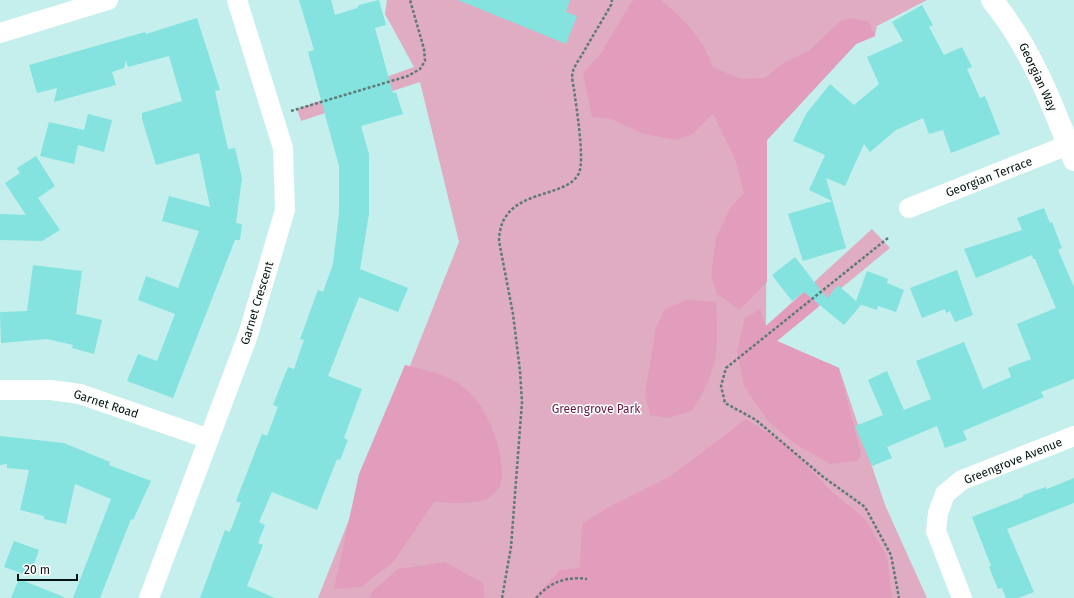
<svg xmlns="http://www.w3.org/2000/svg" width="1074" height="598" font-family="'Fira Sans',sans-serif">
  <rect width="100%" height="100%" fill="#c4efec"/>
  <polygon fill="#dfacc2" points="387,0 927,0 877,26 875,36 856,44 767,140 766,326 872,229 890,248 777,341 839,368 885,505 927,598 318,598 459,242 420,82 301,121 297,109 414,67 385,14"/>
  <g fill="#e29dbc">
    <path d="M638,0H661C685,20 702,37 713,67L741,79L765,78L785,62L809,51L839,22L851,18L869,22L875,36L856,44L767,140V282L740,310L717,294L711,276L716,238L730,208L744,193L735,159L713,114L693,134L677,140L644,134L611,119L592,117L583,73L601,53L632,1Z"/>
    <polygon points="815,283 818,307 777,341 839,368 861,454 857,461 830,464 794,443 767,420 744,386 737,350 745,318 760,309 766,326"/>
    <path d="M687,300L716,302C717,321 718,342 715,361C711,378 701,396 692,411L668,418L650,415L645,394L656,327L665,309Z"/>
    <path d="M405,365C429,371 449,374 468,391C489,410 506,455 501,483C500,487 494,494 490,497C481,505 446,503 434,502L394,561L361,587L334,589L359,474Z"/>
    <polygon points="746,419 787,445 829,489 866,520 887,557 892,598 534,598 560,570 580,568 582,524 609,507 671,476"/>
    <polygon points="445,562 483,583 484,598 369,598 373,591 398,569"/>
  </g>
  <g fill="#84e3df">
    <polygon points="299,0 331,0 335,15 357,8 359,5 379,0 386,25 375,28 393,93 396,92 403,114 361,126 369,154 369,214 360,269 408,288 398,312 359,297 328,376 362,389 344,438 348,440 340,460 337,459 317,510 272,492 259,522 265,525 258,543 263,545 247,586 275,598 200,598 225,530 230,532 241,503 236,501 262,434 267,436 278,407 273,405 288,367 294,369 304,340 300,339 318,290 323,292 333,264 339,213 339,166 308,52 314,50"/>
    <polygon points="458,0 570,0 566,12 577,16 566,44"/>
    <polygon points="922,5 933,25 929,27 944,55 962,47 972,67 967,69 980,98 985,96 1000,134 951,153 943,130 929,134 923,118 896,130 870,152 864,144 845,186 826,178 846,248 803,261 788,214 832,201 809,190 825,155 793,141 806,114 830,84 854,105 879,84 867,57 903,41 892,22"/>
    <polygon points="197,18 220,90 215,91 228,149 235,148 242,178 236,223 242,224 240,240 235,240 173,398 127,381 138,354 157,361 175,314 138,300 146,276 178,288 199,231 162,221 169,196 210,207 199,153 156,165 142,119 142,113 182,101 169,56 128,67 126,61 124,68 112,72 116,85 54,102 57,88 37,93 29,65 145,32 146,34"/>
    <polygon points="88,114 112,120 104,152 78,145 74,164 40,156 49,122 84,130"/>
    <polygon points="36,156 55,186 38,198 60,230 42,241 0,240 0,214 26,215 5,183 20,173 17,168"/>
    <polygon points="1044,208 1050,223 1052,222 1062,248 1058,250 1074,287 1074,379 1041,392 1044,397 963,431 967,440 945,448 937,426 887,447 892,458 872,466 855,426 883,415 868,380 887,371 904,410 931,399 916,361 939,352 964,342 983,389 1011,377 1008,368 1031,359 1017,324 1056,308 1035,259 1033,259 1032,255 976,278 964,249 1022,230 1017,218"/>
    <polygon points="795,257 827,298 838,285 856,301 867,271 888,279 887,283 904,290 896,312 878,306 877,310 859,304 861,305 844,325 804,292 792,301 772,275"/>
    <polygon points="33,265 82,271 76,314 102,320 94,354 72,348 73,345 47,339 1,343 0,312 27,311"/>
    <polygon points="957,270 973,315 955,322 950,311 946,313 945,309 922,318 910,288"/>
    <polygon points="0,436 64,443 110,462 109,465 151,481 133,520 131,519 100,598 73,598 111,499 75,484 66,524 44,519 44,516 20,510 29,470 7,468 7,464 0,465"/>
    <polygon points="1074,478 1074,503 1007,529 1034,592 1018,598 1006,598 1002,588 998,589 989,567 991,566 972,517 1023,497 1023,495 1046,487 1047,489"/>
    <polygon points="14,541 39,550 30,576 4,567"/>
    <polygon points="19,579 64,597 64,598 11,598"/>
  </g>
  <g fill="none" stroke-linecap="round" stroke-linejoin="round">
    <g stroke="#5d7a78" stroke-width="2.5" stroke-dasharray="3 2" stroke-linecap="butt">
      <polyline points="291,111 408,76 420,69 425,61 424,49 410,0"/>
      <polyline points="888,238 726,368 721,386 725,403 756,420 822,476 865,507 891,555 899,598"/>
      <path d="M502,598L511,547L522,402L520,371L513,314L499,241C500,186 566,201 579,173C585,159 576,106 574,89C573,84 571,76 573,71C575,65 580,58 583,53C592,37 602,21 611,5L612,0"/>
      <path d="M536,598C550,582 567,576 587,579"/>
    </g>
    <g stroke="#fff" stroke-width="20">
      <polyline points="0,33 108,0"/>
      <polyline points="909,208 1068,145"/>
      <polyline points="0,390 51,390 80,394 209,439"/>
      <polyline points="149,598 248,335 285,210 283,148 237,0"/>
      <polyline points="962,598 936,531 938,513 945,494 962,480 1074,436"/>
    </g>
    <path stroke="#fff" stroke-width="22" d="M992,0C1031,48 1052,103 1074,160"/>
  </g>
  <g text-anchor="middle" stroke-width="3" stroke-linejoin="round" paint-order="stroke">
    <g font-size="12" fill="#051514" stroke="#fff">
      <text transform="translate(1038 77) rotate(65)" y="4">Georgian Way</text>
      <text transform="translate(989 177) rotate(-21)" y="4">Georgian Terrace</text>
      <text transform="translate(257 303) rotate(-73)" y="4">Garnet Crescent</text>
      <text transform="translate(106 404) rotate(18)" y="4">Garnet Road</text>
      <text transform="translate(1013 461) rotate(-22)" y="4">Greengrove Avenue</text>
    </g>
    <g font-size="12" fill="#6b1c47" stroke="#fff">
      <text x="596" y="413">Greengrove Park</text>
    </g>
  </g>
  <path d="M18 574v6h59v-6" fill="none" stroke="#051514" stroke-width="2"/>
  <text x="24" y="574" font-size="12" fill="#051514" stroke="#ffffff" stroke-width="3" paint-order="stroke">20 m</text>
</svg>
